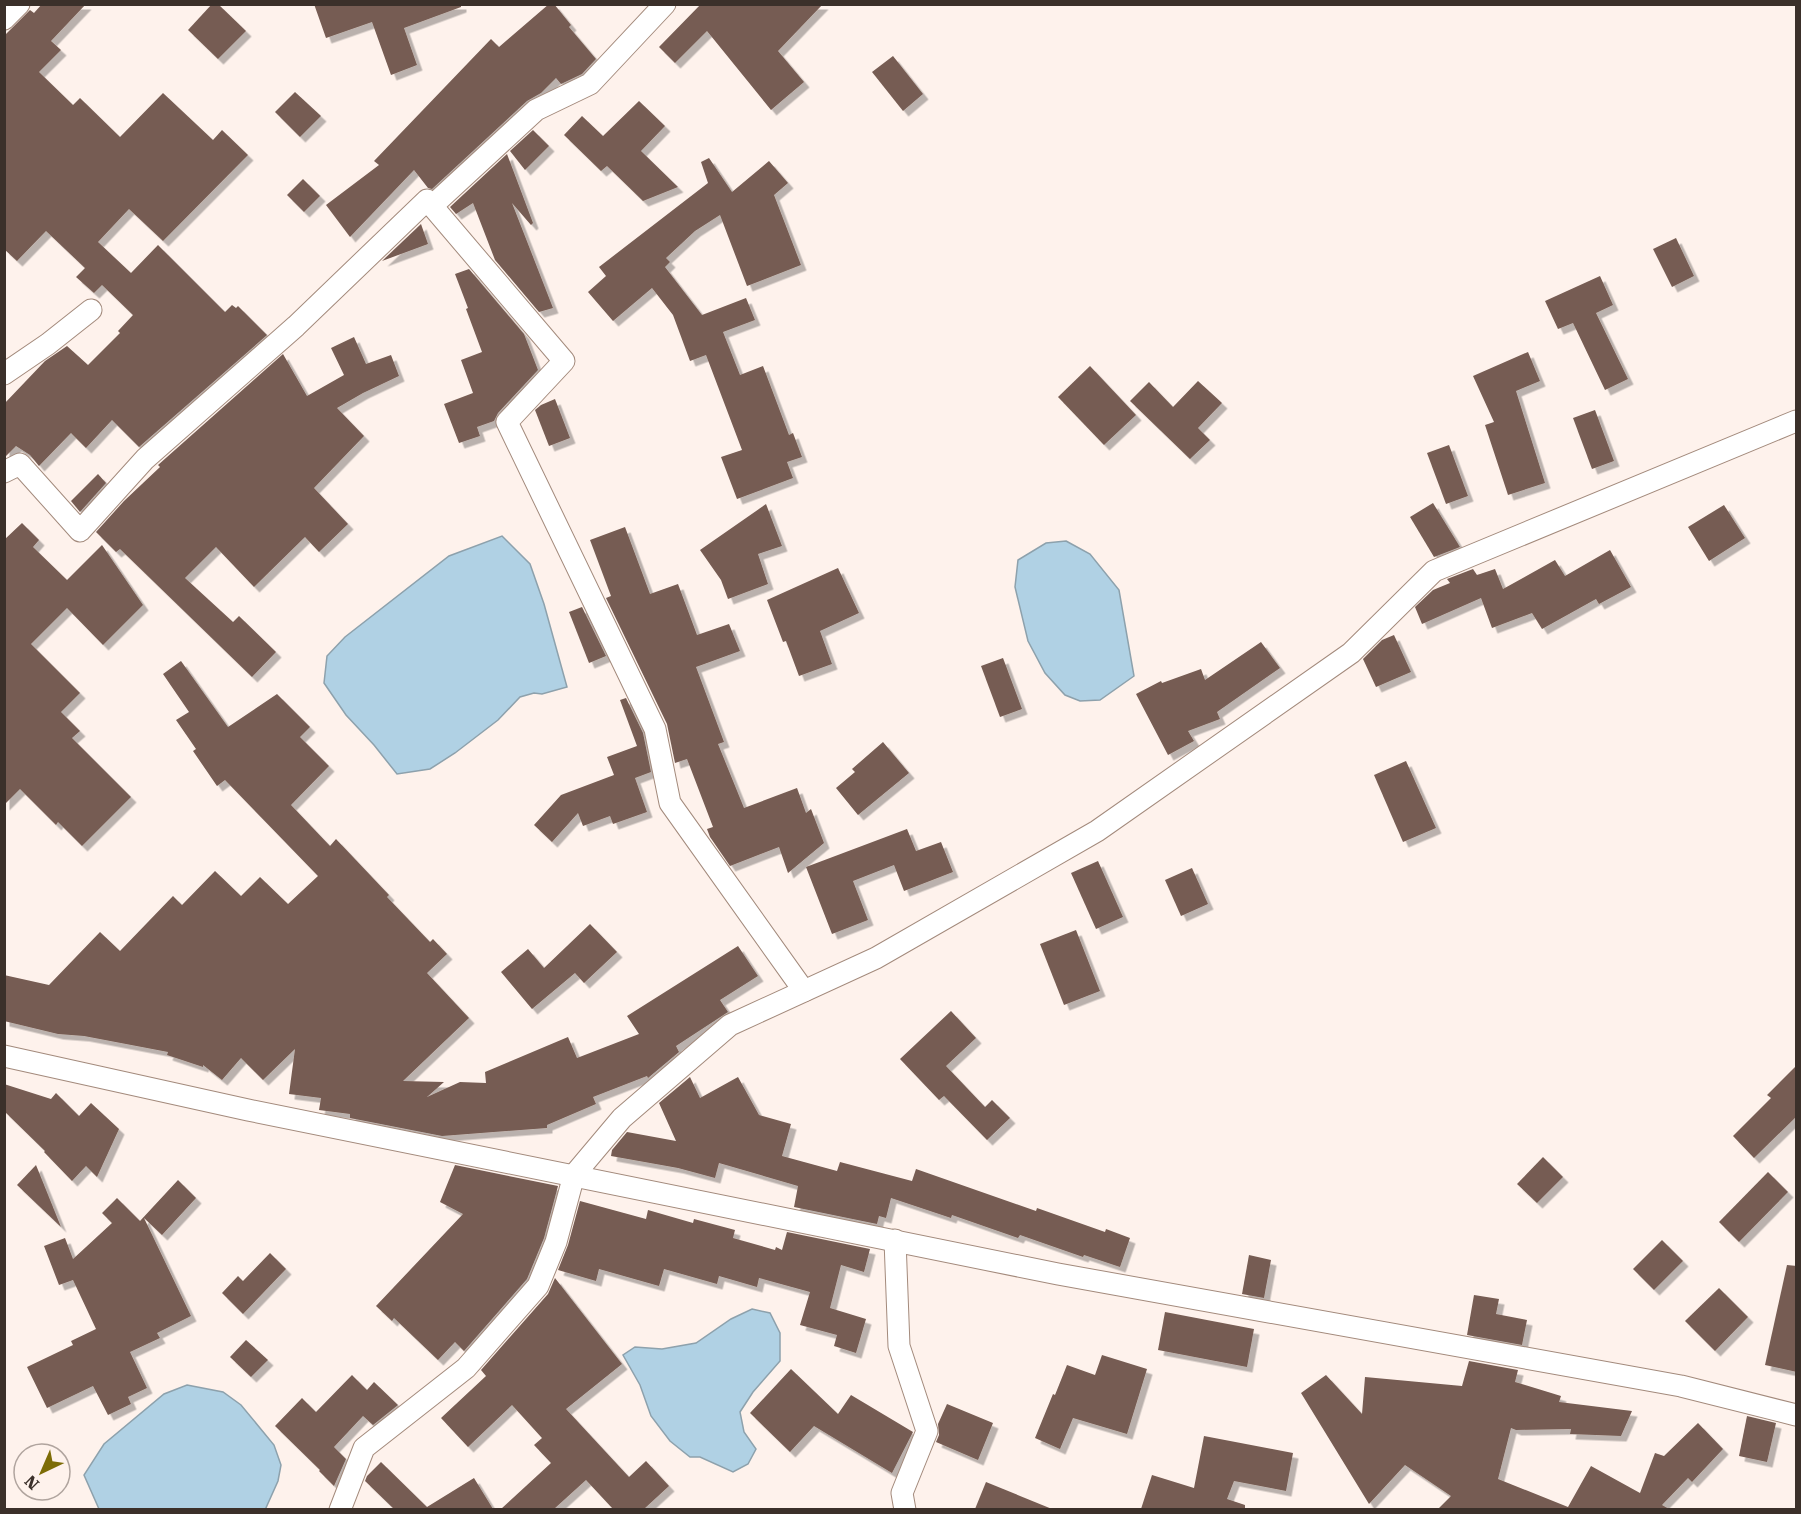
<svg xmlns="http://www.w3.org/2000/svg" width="1801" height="1514" font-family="'Roboto Serif',serif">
  <defs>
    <filter id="shadow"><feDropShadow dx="5.5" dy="5.5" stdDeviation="0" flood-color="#0004"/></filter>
  </defs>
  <rect width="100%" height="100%" fill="#fef2ec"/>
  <g fill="#b0d1e4" stroke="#8da1ac" stroke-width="1.5">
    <polygon points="502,536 530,564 544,604 567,687 542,694 534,693 520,697 498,720 455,753 430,769 397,774 374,745 346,715 324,683 327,656 345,637 449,556"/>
    <polygon points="1066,541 1090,554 1119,590 1134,676 1100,700 1080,701 1065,695 1045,673 1028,641 1015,587 1018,560 1046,543"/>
    <polygon points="752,1309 770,1313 780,1333 780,1361 753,1392 740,1412 744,1432 756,1449 748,1464 733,1472 700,1457 690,1457 670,1441 651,1416 640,1385 623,1355 635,1347 662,1349 696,1343 731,1319"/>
    <polygon points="187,1385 223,1392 241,1405 274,1445 281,1465 278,1481 265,1510 99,1509 84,1475 104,1444 164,1394"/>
  </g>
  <g fill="#765c52" filter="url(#shadow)">
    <polygon points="42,4 86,4 51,41 61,50 39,72 73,105 80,98 120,137 163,93 213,140 222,130 248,155 163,241 129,209 98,242 131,273 158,245 225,312 232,305 236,308 238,306 267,335 139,447 112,420 86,448 71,433 39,466 30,455 16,446 4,458 4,404 45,361 67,346 88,365 120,333 118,331 133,315 102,285 94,293 76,277 85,268 46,231 17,261 4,249 4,36 30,10 34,13"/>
    <polygon points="212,4 218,4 246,31 218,59 188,30"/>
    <polygon points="314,4 461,4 461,7 404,28 417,65 391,75 372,22 326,38"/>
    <polygon points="549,4 554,4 571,25 569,27 596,59 582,74 561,84 556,78 541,93 527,101 432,189 428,188 414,170 350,237 326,205 379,165 374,161 491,39 499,47"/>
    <polygon points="701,4 823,4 778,51 804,82 771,110 707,31 675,63 659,47"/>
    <polygon points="893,56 923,94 903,111 872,72"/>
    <polygon points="295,92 321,116 300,137 275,112"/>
    <polygon points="639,101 665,126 641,151 678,187 643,201 607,166 601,171 564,135 582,116 603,136"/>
    <polygon points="533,130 549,146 525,170 510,151"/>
    <polygon points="507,154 533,223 531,225 512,203 553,308 539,312 495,260 473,203 456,214 450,207"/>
    <polygon points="709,158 732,192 769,161 788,183 774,195 801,265 747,286 720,215 695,231 666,258 670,262 665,267 702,315 746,298 755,320 723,332 740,375 763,366 789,435 793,433 802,457 787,462 793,478 737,499 721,457 742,450 706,355 690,361 673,315 652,288 613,321 588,292 606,276 599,267 708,183 701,162"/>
    <polygon points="303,179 320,196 304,212 287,195"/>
    <polygon points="421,224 428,244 382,261"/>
    <polygon points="1676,238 1694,276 1672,287 1653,249"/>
    <polygon points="469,269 524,334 538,370 498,413 494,421 477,427 480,436 459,443 444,404 473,393 461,360 482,352 466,309 468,308 455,274"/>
    <polygon points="1600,276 1613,305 1596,313 1628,379 1605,390 1573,323 1558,329 1545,301"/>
    <polygon points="354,337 366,364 391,355 399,376 363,393 337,408 364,436 314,488 348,524 319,552 305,537 254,587 216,547 185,578 233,622 239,616 276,652 252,677 120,549 116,552 96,532 124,501 160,467 158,465 283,354 307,396 344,375 331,348"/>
    <polygon points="1528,352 1540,381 1516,391 1545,483 1508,495 1485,425 1494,422 1473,376"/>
    <polygon points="1090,366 1136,415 1104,445 1058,397"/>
    <polygon points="1198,381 1222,403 1198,428 1210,440 1190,459 1130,401 1149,382 1173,407"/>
    <polygon points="555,399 570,438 549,446 535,410 541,405"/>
    <polygon points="1595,410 1614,461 1592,469 1573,418"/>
    <polygon points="1449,445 1468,496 1446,504 1427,453"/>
    <polygon points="98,474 106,483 80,512 71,501"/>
    <polygon points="1433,503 1460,547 1434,557 1410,517"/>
    <polygon points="766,504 782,546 758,554 768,584 728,599 721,580 700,550"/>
    <polygon points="1724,505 1745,538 1709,561 1688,527"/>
    <polygon points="22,523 39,540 33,547 67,580 102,545 143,605 103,645 67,608 31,644 80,693 61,712 80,731 72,738 131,797 82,846 58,822 56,825 20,789 4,805 4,540"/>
    <polygon points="625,527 650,594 678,584 697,635 729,624 740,651 696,667 724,742 718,744 744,808 797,788 806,813 811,809 824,843 788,873 779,847 730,866 710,837 707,829 713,827 687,759 675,763 667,724 606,598 611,596 590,540"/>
    <polygon points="1610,550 1631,587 1599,604 1596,599 1542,629 1532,613 1492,628 1481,598 1422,624 1415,607 1433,590 1450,583 1447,579 1473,569 1477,575 1495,569 1503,589 1555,560 1565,576"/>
    <polygon points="838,568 859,613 820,631 832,664 799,676 786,641 783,642 767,600"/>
    <polygon points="582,607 606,656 589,663 569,612"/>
    <polygon points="1394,635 1411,672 1376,687 1363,659 1382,640"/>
    <polygon points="1261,642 1280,668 1217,712 1220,719 1188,731 1194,741 1168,755 1136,694 1161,681 1162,683 1201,669 1205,680"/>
    <polygon points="1003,658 1022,709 1000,717 981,666"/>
    <polygon points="181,661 228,727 277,694 310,727 300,737 329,766 291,805 330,846 336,839 389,895 387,897 430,942 433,939 447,954 427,973 469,1018 403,1081 444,1082 427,1097 460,1082 486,1083 485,1072 568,1037 577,1058 639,1034 627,1016 738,946 758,976 720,1000 728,1012 676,1046 679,1052 648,1078 647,1076 593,1097 596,1104 547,1125 547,1128 442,1136 350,1118 350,1114 319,1110 321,1098 289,1094 295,1049 263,1080 241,1058 222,1080 203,1065 203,1067 167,1055 168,1052 84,1036 58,1034 4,1021 4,975 49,985 100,932 120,951 173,896 182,905 215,871 241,896 260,877 288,904 318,876 225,780 217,786 193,751 196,749 176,720 189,712 163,674"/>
    <polygon points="626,698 643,733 651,772 635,778 647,812 613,824 610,816 583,826 578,813 552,842 534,825 561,795 614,775 607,757 637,746 620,700"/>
    <polygon points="883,742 909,773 858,815 836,788 855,772 852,769"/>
    <polygon points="1406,761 1436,828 1403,842 1374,775"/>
    <polygon points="907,829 916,851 941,842 953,872 904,891 894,865 853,881 868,920 832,934 806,867"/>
    <polygon points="1098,861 1123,917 1096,929 1071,873"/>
    <polygon points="1192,868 1208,904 1181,916 1165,880"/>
    <polygon points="590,924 617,952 584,983 575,973 532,1009 501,972 528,949 544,968"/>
    <polygon points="1076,930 1100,991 1064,1005 1040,944"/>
    <polygon points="951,1011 976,1038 946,1066 985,1107 992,1100 1010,1118 987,1140 944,1096 939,1100 900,1059"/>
    <polygon points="1797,1065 1797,1116 1754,1158 1733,1136 1771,1098 1767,1095"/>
    <polygon points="690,1077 700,1098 738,1077 759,1115 791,1124 782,1156 837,1171 840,1162 912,1181 916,1169 1036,1211 1037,1208 1105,1232 1106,1229 1130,1238 1120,1267 1084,1255 1083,1257 1020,1235 1018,1238 952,1215 951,1218 891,1198 886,1218 879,1216 877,1224 794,1207 798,1186 719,1163 715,1178 678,1168 611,1156 612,1150 627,1132 676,1141 659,1103"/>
    <polygon points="4,1084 51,1099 56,1093 79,1116 91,1103 119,1129 97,1177 86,1166 72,1181 44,1152 45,1151 4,1111"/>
    <polygon points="1543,1157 1563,1177 1537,1203 1517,1184"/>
    <polygon points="36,1165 61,1227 17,1185"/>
    <polygon points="455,1165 558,1186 544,1238 527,1279 464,1351 455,1342 438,1360 394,1318 392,1321 376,1306 463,1214 440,1202"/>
    <polygon points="1768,1172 1788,1192 1739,1242 1719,1222"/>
    <polygon points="178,1180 196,1198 162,1235 144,1218 191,1316 157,1333 160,1338 130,1352 147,1388 128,1397 131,1404 108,1415 93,1386 47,1408 27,1367 73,1345 71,1341 96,1329 73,1280 59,1285 44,1246 65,1238 73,1259 112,1223 102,1213 117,1198 140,1221"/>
    <polygon points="580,1201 646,1219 648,1210 693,1223 694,1219 735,1230 733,1238 775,1250 776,1247 782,1250 787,1232 870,1249 864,1272 841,1265 830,1308 866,1319 856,1353 834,1346 837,1335 800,1325 810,1292 759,1278 757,1287 719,1276 717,1284 664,1269 659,1286 599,1269 596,1281 558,1270 568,1245"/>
    <polygon points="1662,1240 1683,1261 1654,1290 1633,1269"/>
    <polygon points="270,1253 286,1269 243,1314 222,1293 238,1276 243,1281"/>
    <polygon points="1249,1255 1271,1260 1264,1298 1242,1294"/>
    <polygon points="1787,1265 1797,1266 1797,1372 1765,1365"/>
    <polygon points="555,1278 622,1364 566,1409 629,1477 646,1461 669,1486 644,1509 613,1509 586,1480 554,1509 501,1509 551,1463 534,1445 542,1438 512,1405 468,1447 441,1418 486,1376 481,1370 548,1294"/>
    <polygon points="1719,1288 1748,1317 1715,1351 1685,1321"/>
    <polygon points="1474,1295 1499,1299 1496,1314 1527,1320 1522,1345 1467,1335"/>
    <polygon points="1165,1312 1254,1329 1247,1367 1158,1350"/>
    <polygon points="246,1340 268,1360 251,1377 230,1357"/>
    <polygon points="1102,1355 1147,1369 1127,1434 1073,1418 1060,1449 1035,1438 1053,1394 1055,1395 1067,1365 1095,1375"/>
    <polygon points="1469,1361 1518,1370 1515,1382 1561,1396 1559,1402 1632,1411 1621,1436 1570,1434 1571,1429 1516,1430 1511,1428 1498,1479 1568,1507 1591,1466 1640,1493 1655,1453 1664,1456 1698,1423 1723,1449 1692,1482 1688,1478 1662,1505 1669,1509 1438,1509 1451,1496 1405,1465 1369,1504 1301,1393 1326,1375 1362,1414 1365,1377 1462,1386"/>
    <polygon points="791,1369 838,1414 851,1395 913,1432 892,1473 814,1426 790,1452 750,1413"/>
    <polygon points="352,1375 367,1390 374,1382 398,1405 373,1425 363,1416 334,1447 346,1459 334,1486 319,1471 320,1470 275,1426 302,1398 316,1412"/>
    <polygon points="947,1404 993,1423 978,1460 936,1442 939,1435 938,1424"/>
    <polygon points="1747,1416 1776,1423 1767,1462 1739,1456"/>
    <polygon points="1204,1436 1293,1453 1286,1491 1234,1481 1227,1499 1245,1505 1245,1509 1141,1509 1152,1475 1194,1488"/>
    <polygon points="381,1462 427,1507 474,1478 493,1509 394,1509 365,1481 367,1476"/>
    <polygon points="986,1482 1052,1509 975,1509"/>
  </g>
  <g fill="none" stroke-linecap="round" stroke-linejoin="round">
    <g stroke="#a38a7c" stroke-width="23">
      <g id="street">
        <polyline points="4,19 19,4"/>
        <polyline points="432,206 536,110 590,84 665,4"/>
        <polyline points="4,374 48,344 91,310"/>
        <polyline points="4,472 20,464 80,531 145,459 296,326 427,200 564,361 507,422 655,729 670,803 804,991"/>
        <polyline points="4,1056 248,1110 1058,1274 1681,1386 1796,1415"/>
        <polyline points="895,1240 899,1346 927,1431 902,1493 905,1510"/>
        <polyline points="340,1510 364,1448 466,1368 538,1286 556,1242 574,1175 622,1118 730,1025 876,958 1097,831 1351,653 1434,571 1796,421"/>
      </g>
    </g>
    <use href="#street" stroke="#fff" stroke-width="21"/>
  </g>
  <rect width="1801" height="1514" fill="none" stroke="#3b302a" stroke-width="12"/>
  <g transform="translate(42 1472) rotate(224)"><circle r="28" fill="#fef2ec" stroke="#b0a49e" stroke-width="1.5"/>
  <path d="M0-4.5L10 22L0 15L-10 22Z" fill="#7d6c06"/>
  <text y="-9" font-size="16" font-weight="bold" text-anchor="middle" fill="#3b302a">N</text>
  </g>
</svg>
